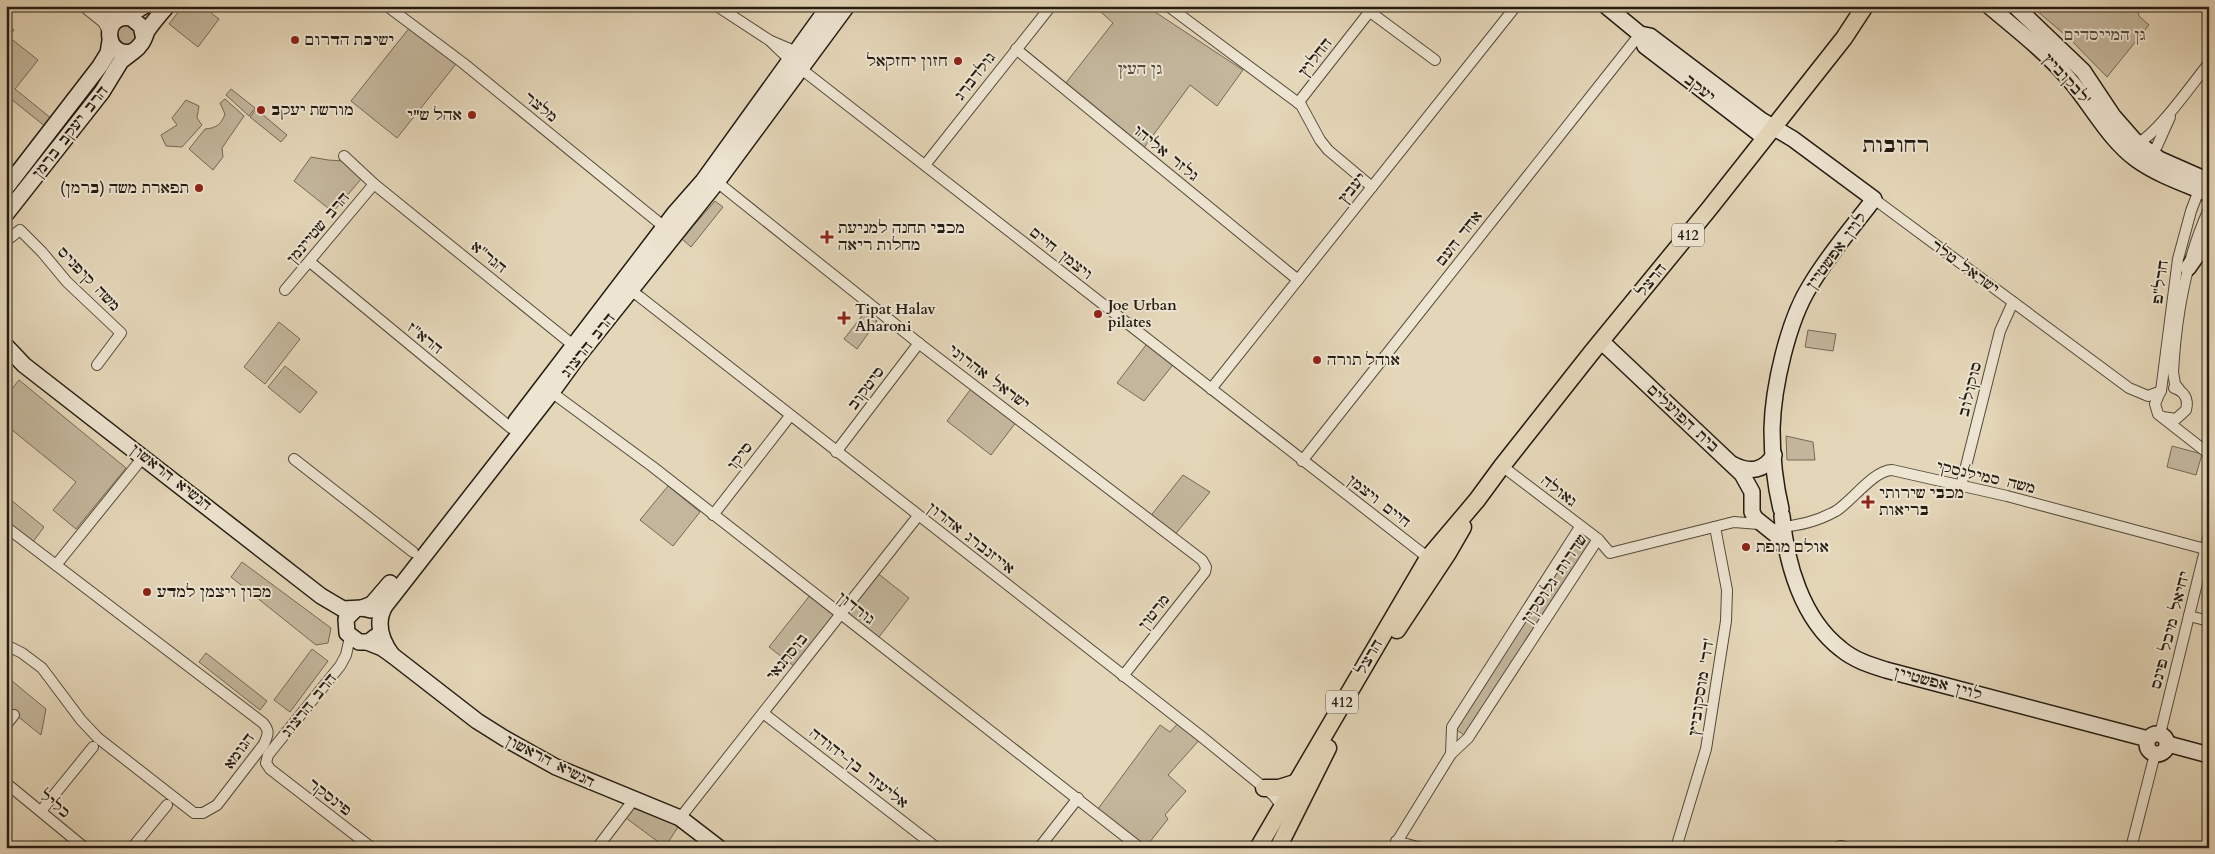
<svg xmlns="http://www.w3.org/2000/svg" width="2215" height="854" font-family="Cardo,'Frank Ruhl Libre',serif">
  <rect width="100%" height="100%" fill="#e4d6b8"/>
  <filter id="stains"><feTurbulence type="fractalNoise" baseFrequency=".004" numOctaves="4"/><feColorMatrix values="0 0 0 0 .2 0 0 0 0 .09 0 0 0 0 .02 0 0 0 .5 -.17"/></filter>
  <radialGradient id="worn" r=".72"><stop offset=".6" stop-color="#630" stop-opacity="0"/><stop offset="1" stop-color="#630" stop-opacity=".3"/></radialGradient>
  <g fill="#c3b69c" stroke="#746956">
    <polygon points="183,6 202,6 219,19 198,47 169,24"/>
    <polygon points="1094,6 1146,6 1243,70 1217,106 1190,85 1143,149 1065,84 1113,23"/>
    <polygon points="2031,6 2137,6 2139,16 2149,25 2107,77 2070,39"/>
    <polygon points="135,22 138,43 120,47 114,26"/>
    <polygon points="6,23 14,30 9,37 38,60 15,89 52,119 46,127 6,95"/>
    <polygon points="410,27 456,64 397,138 351,101"/>
    <polygon points="231,89 255,108 249,116 226,95"/>
    <path d="M225,99L244,116L222,148L223,157L213,170L189,149L205,129C216,128 221,125 225,114L220,103Z"/>
    <polygon points="186,100 199,106 197,118 202,125 182,147 166,146 161,135 177,125 172,118"/>
    <polygon points="256,109 287,135 281,142 250,117"/>
    <polygon points="311,157 328,160 344,161 362,178 333,212 294,181"/>
    <polygon points="715,201 723,207 691,247 682,239"/>
    <polygon points="865,312 877,321 857,349 844,339"/>
    <polygon points="279,322 300,339 265,384 244,367"/>
    <polygon points="1808,330 1836,334 1833,351 1805,347"/>
    <polygon points="1149,341 1176,361 1144,401 1117,383"/>
    <polygon points="285,366 317,392 300,413 268,387"/>
    <polygon points="19,380 126,468 76,529 53,510 76,482 6,425 6,396"/>
    <polygon points="973,386 1017,421 991,455 947,421"/>
    <polygon points="1786,436 1813,442 1815,460 1787,460"/>
    <polygon points="2172,446 2202,454 2196,475 2167,467"/>
    <polygon points="1183,475 1210,492 1173,537 1149,518"/>
    <polygon points="668,486 700,512 673,546 640,520"/>
    <polygon points="6,496 44,527 30,546 6,526"/>
    <polygon points="1582,529 1595,539 1467,737 1454,728"/>
    <polygon points="242,562 331,628 328,643 316,645 231,577"/>
    <polygon points="876,572 909,598 879,637 845,611"/>
    <polygon points="811,594 835,614 794,666 769,647"/>
    <polygon points="312,649 328,661 290,712 274,700"/>
    <polygon points="206,653 267,701 260,710 199,662"/>
    <polygon points="6,676 46,709 41,735 6,707"/>
    <polygon points="1181,720 1202,737 1168,775 1186,791 1165,815 1168,819 1145,848 1140,848 1095,813 1160,725 1170,732"/>
    <polygon points="629,805 680,824 665,847 622,815"/>
  </g>
  <g fill="none" stroke-linecap="round" stroke-linejoin="round">
    <g stroke="#544a3b" stroke-width="12">
      <g id="street">
        <polyline points="83,6 103,22 109,33"/>
        <polyline points="98,6 110,15 123,17"/>
        <polyline points="387,6 463,63 668,230"/>
        <polyline points="717,6 769,40 791,61 1431,560"/>
        <polyline points="1168,6 1301,105 1320,140 1328,150 1372,187"/>
        <polyline points="1362,6 1435,60"/>
        <polyline points="771,41 797,52 798,56"/>
        <polyline points="1016,49 1298,280"/>
        <polyline points="1298,103 1374,6"/>
        <path d="M2138,143C2158,133 2193,83 2209,63"/>
        <polyline points="344,156 374,184 573,345 574,351"/>
        <polyline points="2149,157 2157,146 2170,117"/>
        <polyline points="925,165 1051,6"/>
        <polyline points="711,181 717,182 921,345 1202,560 1206,567 1205,572 1123,676"/>
        <polyline points="1874,199 2129,388 2148,396 2159,392"/>
        <polyline points="6,241 20,230 42,252 67,282 121,333 97,365"/>
        <polyline points="310,262 511,428 524,426"/>
        <polyline points="285,290 374,184"/>
        <polyline points="626,290 630,290 640,297 1202,737 1273,795 1285,810"/>
        <polyline points="552,388 552,392 558,397 653,467 1140,848"/>
        <polyline points="1211,389 1516,6"/>
        <path d="M2179,389L2175,384L2173,372C2176,317 2186,259 2209,209"/>
        <polyline points="2161,391 2178,259 2191,211 2199,190 2204,187"/>
        <polyline points="2160,392 2155,404 2158,414 2209,454"/>
        <path d="M2162,417L2176,419L2186,410C2189,399 2184,391 2174,388"/>
        <polyline points="836,452 919,343"/>
        <polyline points="294,459 413,552"/>
        <polyline points="1302,461 1640,34"/>
        <polyline points="1502,466 1598,539 1610,553 1734,522 1759,524"/>
        <polyline points="1961,486 2000,331 2013,302"/>
        <polyline points="713,515 790,416"/>
        <path d="M6,527L263,723C270,731 268,735 264,744L217,805L203,813H194L98,738L81,720L42,668L22,653L6,645"/>
        <path d="M1779,527C1799,526 1818,521 1836,511C1852,501 1874,470 1892,470L2007,496L2205,549"/>
        <polyline points="56,565 144,456"/>
        <polyline points="2189,616 2209,621"/>
        <polyline points="350,637 346,655 340,666 268,755 266,763 270,769 372,848"/>
        <polyline points="763,713 937,848"/>
        <polyline points="6,725 14,715"/>
        <polyline points="2160,734 2209,534"/>
        <polyline points="1451,754 1452,727 1580,527"/>
        <polyline points="6,783 85,848"/>
        <polyline points="41,811 93,747"/>
        <polyline points="680,818 918,516"/>
        <polyline points="1396,841 1421,848"/>
        <polyline points="132,848 167,805"/>
        <polyline points="597,848 635,798"/>
        <polyline points="1039,848 1078,798"/>
        <polyline points="1393,848 1451,754 1468,738 1598,539"/>
        <polyline points="1676,848 1706,749 1726,621 1727,590 1715,527"/>
        <polyline points="1835,848 1841,846 1847,848"/>
        <polyline points="2131,848 2155,754"/>
      </g>
    </g>
    <g stroke="#241c11" stroke-width="18">
      <g id="secondary">
        <path d="M1606,6L1640,34L1650,36L1761,120L1793,139L1874,199C1852,228 1828,255 1810,286C1788,321 1773,387 1772,429C1772,455 1775,484 1781,509"/>
        <path d="M1989,6C2016,29 2045,51 2068,78C2091,104 2108,139 2137,160C2158,175 2185,184 2209,194"/>
        <polyline points="2015,6 2083,71 2113,116 2134,140 2159,159 2209,181"/>
        <polyline points="126,17 144,6"/>
        <polyline points="1640,34 1645,46 1765,138"/>
        <path d="M144,39L141,26L131,18C100,13 105,58 131,52C134,51 138,48 140,45C144,41 145,36 147,31C153,22 160,14 167,6"/>
        <polyline points="6,188 100,66 108,53 110,41"/>
        <polyline points="6,214 102,92 121,61 134,51"/>
        <polyline points="2188,268 2209,238"/>
        <polyline points="1601,341 1742,474 1752,492 1752,512 1755,518 1776,535 1785,548"/>
        <polyline points="6,346 24,365 321,596 343,609 362,608 371,610"/>
        <polyline points="516,421 674,214 703,181 829,6"/>
        <path d="M1734,465C1750,473 1764,471 1774,455"/>
        <path d="M1782,516C1786,563 1802,619 1841,649C1854,660 1870,665 1886,670L2148,739"/>
        <polyline points="362,608 372,604 390,583"/>
        <polyline points="356,609 346,619 347,633 359,642 369,642 375,637"/>
        <polyline points="367,642 382,648 392,655 477,721 504,738 556,767 680,818 719,848"/>
        <path d="M392,655C381,640 375,623 385,606L552,392L576,359L717,182L847,6"/>
        <circle cx="2157" cy="744" r="10"/>
        <polyline points="2168,744 2209,755"/>
      </g>
    </g>
    <g stroke="#241c11" stroke-width="19">
      <g id="primary">
        <polyline points="1397,630 1448,553 1463,527"/>
        <polyline points="1264,788 1279,788 1295,783"/>
        <polyline points="1258,848 1428,558 1477,500 1502,466 1592,352 1709,209 1844,38 1865,6"/>
        <polyline points="1278,848 1328,748"/>
      </g>
    </g>
    <use href="#street" stroke="#ede4d1" stroke-width="10"/>
    <use href="#secondary" stroke="#ede4d1" stroke-width="15"/>
    <use href="#primary" stroke="#e4d6b8" stroke-width="16"/>
  </g>
  <g fill="#8f2418" stroke="#ede4d1" stroke-width="2">
    <circle cx="295" cy="40" r="5"/>
    <circle cx="958" cy="61" r="5"/>
    <circle cx="261" cy="110" r="5"/>
    <circle cx="472" cy="115" r="5"/>
    <circle cx="199" cy="188" r="5"/>
    <path d="M824.5 229.5h5v5h5v5h-5v5h-5v-5h-5v-5h5z"/>
    <circle cx="1098" cy="314" r="5"/>
    <path d="M841.5 310.5h5v5h5v5h-5v5h-5v-5h-5v-5h5z"/>
    <circle cx="1317" cy="360" r="5"/>
    <path d="M1865.5 494.5h5v5h5v5h-5v5h-5v-5h-5v-5h5z"/>
    <circle cx="1746" cy="547" r="5"/>
    <circle cx="147" cy="592" r="5"/>
  </g>
  <g text-anchor="middle" stroke-width="4" stroke-linejoin="round" paint-order="stroke">
    <g fill="#ede4d1" stroke="#60584b" stroke-width="1">
      <rect x="1672" y="223.5" width="32" height="23" rx="4"/>
      <rect x="1326" y="690.5" width="32" height="23" rx="4"/>
    </g>
    <g font-size="14" font-weight="bold" fill="#241c11">
      <text x="1688" y="240">412</text>
      <text x="1342" y="707">412</text>
    </g>
    <g font-size="15" font-style="italic" fill="#544a3b" stroke="#ede4d1">
      <text x="2105" y="40">גן המייסדים</text>
      <text x="1140" y="74">גן העץ</text>
    </g>
    <g font-size="15" font-weight="bold" fill="#241c11" stroke="#ede4d1" text-anchor="start">
      <text x="305" y="45">ישיבת הדרום</text>
      <text x="948" y="66" text-anchor="end">חזון יחזקאל</text>
      <text x="271" y="115">מורשת יעקב</text>
      <text x="462" y="120" text-anchor="end">אהל ש"י</text>
      <text x="189" y="193" text-anchor="end">תפארת משה (ברמן)</text>
      <text x="838" y="233">מכבי תחנה למניעת<tspan x="838" dy="17">מחלות ריאה</tspan></text>
      <text x="1108" y="310">Joe Urban<tspan x="1108" dy="17">pilates</tspan></text>
      <text x="855" y="314">Tipat Halav<tspan x="855" dy="17">Aharoni</tspan></text>
      <text x="1327" y="365">אוהל תורה</text>
      <text x="1879" y="498">מכבי שירותי<tspan x="1879" dy="17">בריאות</tspan></text>
      <text x="1756" y="552">אולם מופת</text>
      <text x="157" y="597">מכון ויצמן למדע</text>
    </g>
    <g font-size="15" fill="#241c11" stroke="#ede4d1">
      <text transform="translate(1315 57) rotate(-52)" y="5">החלוץ</text>
      <text transform="translate(975 76) rotate(-52)" y="5">גולדברג</text>
      <text transform="translate(2067 79) rotate(48)" y="5">לבקוביץ'</text>
      <text transform="translate(1700 88) rotate(38)" y="5">יעקב</text>
      <text transform="translate(541 107) rotate(39)" y="5">מלצר</text>
      <text transform="translate(70 132) rotate(-52)" y="5">הרב יעקב ברמן</text>
      <text transform="translate(1166 153) rotate(39)" y="5">גלזר אליהו</text>
      <text transform="translate(1352 188) rotate(-51)" y="5">יעבץ</text>
      <text transform="translate(318 228) rotate(-50)" y="5">הרב שטיינמן</text>
      <text transform="translate(1459 238) rotate(-52)" y="5">אחד העם</text>
      <text transform="translate(1836 251) rotate(-54)" y="5">לוין אפשטיין</text>
      <text transform="translate(1061 253) rotate(38)" y="5">ויצמן חיים</text>
      <text transform="translate(489 257) rotate(39)" y="5">הגר"א</text>
      <text transform="translate(1965 267) rotate(36)" y="5">ישראל טלר</text>
      <text transform="translate(89 279) rotate(46)" y="5">משה קיפניס</text>
      <text transform="translate(1651 280) rotate(-51)" y="5">הרצל</text>
      <text transform="translate(2160 282) rotate(-82)" y="5">חרל"פ</text>
      <text transform="translate(425 338) rotate(39)" y="5">הרא"ז</text>
      <text transform="translate(588 345) rotate(-52)" y="5">הרב הרצוג</text>
      <text transform="translate(989 377) rotate(37)" y="5">ישראל אהרוני</text>
      <text transform="translate(866 388) rotate(-53)" y="5">סיטקוב</text>
      <text transform="translate(1970 389) rotate(-76)" y="5">סוקולוב</text>
      <text transform="translate(1683 418) rotate(43)" y="5">בית הפועלים</text>
      <text transform="translate(740 456) rotate(-52)" y="5">סיקו</text>
      <text transform="translate(171 477) rotate(38)" y="5">הנשיא הראשון</text>
      <text transform="translate(1986 477) rotate(13)" y="5">משה סמילנסקי</text>
      <text transform="translate(1559 491) rotate(38)" y="5">גאולה</text>
      <text transform="translate(1379 501) rotate(38)" y="5">חיים ויצמן</text>
      <text transform="translate(971 538) rotate(38)" y="5">אייזנברג אהרון</text>
      <text transform="translate(1554 579) rotate(-56)" y="5">שדרות גלוסקין</text>
      <text transform="translate(856 608) rotate(38)" y="5">גורדון</text>
      <text transform="translate(1154 612) rotate(-52)" y="5">מרטון</text>
      <text transform="translate(2170 630) rotate(-76)" y="5">יחיאל מיכל פינס</text>
      <text transform="translate(787 657) rotate(-51)" y="5">בוסתנאי</text>
      <text transform="translate(1369 657) rotate(-60)" y="5">הרצל</text>
      <text transform="translate(1938 683) rotate(15)" y="5">לוין אפשטיין</text>
      <text transform="translate(1701 687) rotate(-81)" y="5">דר' מוסקוביץ'</text>
      <text transform="translate(309 705) rotate(-51)" y="5">הרב הרצוג</text>
      <text transform="translate(239 751) rotate(-54)" y="5">הגומא</text>
      <text transform="translate(550 761) rotate(27)" y="5">הנשיא הראשון</text>
      <text transform="translate(859 768) rotate(38)" y="5">אליעזר בן-יהודה</text>
      <text transform="translate(330 797) rotate(38)" y="5">פינסקר</text>
      <text transform="translate(55 804) rotate(39)" y="5">כליל</text>
    </g>
    <g font-size="20" font-weight="bold" fill="#241c11" stroke="#ede4d1">
      <text x="1896" y="152">רחובות</text>
    </g>
  </g>
  <rect width="2215" height="854" fill="none" stroke="#e4d6b8" stroke-width="25"/>
  <rect x="8" y="8" width="2200" height="839" fill="none" stroke="#241c11" stroke-width="2.5"/>
  <rect x="12" y="12" width="2190" height="829" fill="none" stroke="#241c11"/>
  <rect width="100%" height="100%" filter="url(#stains)"/>
  <rect width="100%" height="100%" fill="url(#worn)"/>
</svg>
